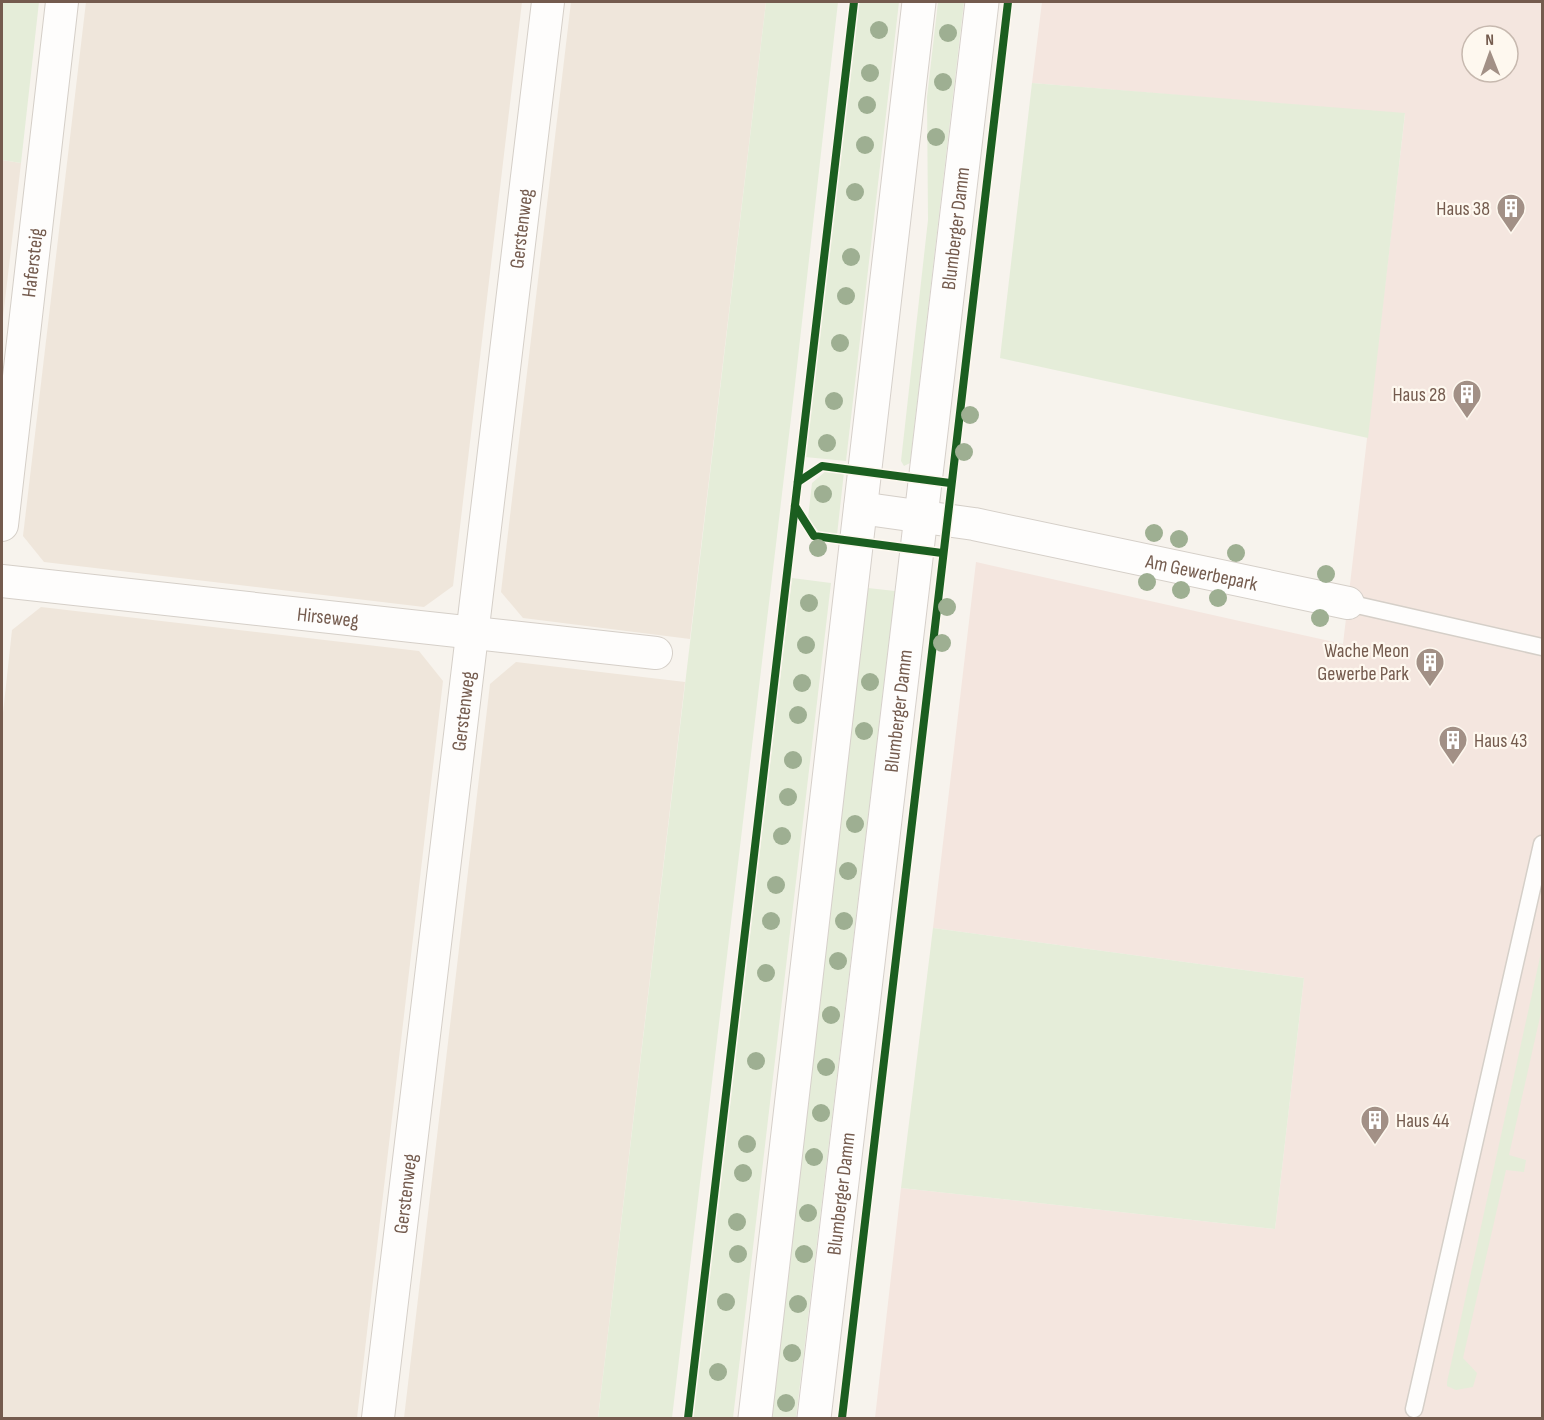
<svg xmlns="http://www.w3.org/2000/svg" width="1544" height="1420" font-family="'Sofia Sans Condensed',sans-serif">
  <rect width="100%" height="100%" fill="#f7f3ed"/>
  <g fill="#efe6db">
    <polygon points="86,2 522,2 453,586 424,607 44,562 23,536"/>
    <polygon points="571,2 766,2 690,639 523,618 501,592"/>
    <polygon points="2,160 21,163 2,326"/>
    <polygon points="41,607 419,651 443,681 357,1418 2,1418 2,722 12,630"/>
    <polygon points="516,662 685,682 598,1418 404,1418 490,684"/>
  </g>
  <path fill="#f4e6df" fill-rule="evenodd" d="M1042,2H1542V1418H875L901,1188L1275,1229L1304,978L933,928L976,562L1343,644L1405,114L1032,83ZM1472,36H1508V72H1472Z"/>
  <g fill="#e5edd9">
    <polygon points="2,2 39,2 21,163 2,160"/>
    <polygon points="766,2 838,2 794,393 672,1418 598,1418"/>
    <polygon points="858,2 899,2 846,461 805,457"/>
    <polygon points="938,2 964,2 910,463 904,466 901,461 928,220 927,97"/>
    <polygon points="1032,83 1405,113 1368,438 1000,358"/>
    <polygon points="826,471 844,472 837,535 820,533 808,518 812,483"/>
    <polygon points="792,578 831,583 733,1418 693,1418"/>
    <polygon points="868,588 895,591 796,1418 772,1418"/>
    <polygon points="933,928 1304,978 1275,1229 901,1188"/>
    <polygon points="1542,948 1542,1008 1509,1155 1526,1160 1524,1172 1506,1170 1463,1358 1477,1373 1473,1387 1456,1390 1447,1386 1447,1382"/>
  </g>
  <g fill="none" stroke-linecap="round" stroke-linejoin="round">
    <g stroke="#d5cfc8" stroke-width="19">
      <g id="lane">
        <polyline points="1348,603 1542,647"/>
        <polyline points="1414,1409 1542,844"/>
      </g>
    </g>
    <g stroke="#d5cfc8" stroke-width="34">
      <g id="street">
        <path id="s1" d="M860,508L974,524L1348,603"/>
        <path id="s2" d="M2,525L62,2"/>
        <path id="s3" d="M2,581L656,653"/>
        <path id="s4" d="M378,1418L548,2"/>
      </g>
    </g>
    <g stroke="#d6d0ca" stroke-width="35">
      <g id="secondary">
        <polyline points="755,1418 919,2"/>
        <path id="s5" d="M814,1418L982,2"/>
      </g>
    </g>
    <use href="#lane" stroke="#fefdfc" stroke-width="16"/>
    <use href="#street" stroke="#fefdfc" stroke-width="32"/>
    <use href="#secondary" stroke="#fefdfc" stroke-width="33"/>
    <g stroke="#fef8ef" stroke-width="11">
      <g id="cycleway">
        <polyline points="798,482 822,466 950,483"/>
        <polyline points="795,506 814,536 942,553"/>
        <polyline points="688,1418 854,2"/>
        <path d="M842,1418C900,946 951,474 1008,2"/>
      </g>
    </g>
    <use href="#cycleway" stroke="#1b5e20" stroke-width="8"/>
  </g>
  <g fill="#9eaf92">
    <circle cx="879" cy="30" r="9"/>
    <circle cx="948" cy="33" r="9"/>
    <circle cx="870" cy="73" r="9"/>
    <circle cx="943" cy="82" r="9"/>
    <circle cx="867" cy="105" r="9"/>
    <circle cx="936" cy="137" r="9"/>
    <circle cx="865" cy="145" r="9"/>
    <circle cx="855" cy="192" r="9"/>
    <circle cx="851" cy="257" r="9"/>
    <circle cx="846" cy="296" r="9"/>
    <circle cx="840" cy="343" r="9"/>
    <circle cx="834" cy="401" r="9"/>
    <circle cx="970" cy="415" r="9"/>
    <circle cx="827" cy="443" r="9"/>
    <circle cx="964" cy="452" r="9"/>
    <circle cx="823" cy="494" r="9"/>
    <circle cx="1154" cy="533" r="9"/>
    <circle cx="1179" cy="539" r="9"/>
    <circle cx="818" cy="548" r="9"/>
    <circle cx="1236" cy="553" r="9"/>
    <circle cx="1326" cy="574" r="9"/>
    <circle cx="1147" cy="582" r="9"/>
    <circle cx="1181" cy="590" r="9"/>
    <circle cx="1218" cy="598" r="9"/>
    <circle cx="809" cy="603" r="9"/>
    <circle cx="947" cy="607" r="9"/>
    <circle cx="1320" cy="618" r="9"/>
    <circle cx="942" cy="643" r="9"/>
    <circle cx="806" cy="645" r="9"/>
    <circle cx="870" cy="682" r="9"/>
    <circle cx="802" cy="683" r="9"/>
    <circle cx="798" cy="715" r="9"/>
    <circle cx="864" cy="731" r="9"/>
    <circle cx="793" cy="760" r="9"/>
    <circle cx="788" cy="797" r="9"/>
    <circle cx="855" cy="824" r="9"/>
    <circle cx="782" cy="836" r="9"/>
    <circle cx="848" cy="871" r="9"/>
    <circle cx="776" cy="885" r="9"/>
    <circle cx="771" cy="921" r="9"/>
    <circle cx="844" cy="921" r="9"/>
    <circle cx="838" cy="961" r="9"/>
    <circle cx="766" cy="973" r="9"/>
    <circle cx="831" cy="1015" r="9"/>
    <circle cx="756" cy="1061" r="9"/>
    <circle cx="826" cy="1067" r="9"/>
    <circle cx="821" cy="1113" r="9"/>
    <circle cx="747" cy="1144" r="9"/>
    <circle cx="814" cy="1157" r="9"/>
    <circle cx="743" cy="1173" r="9"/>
    <circle cx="808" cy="1213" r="9"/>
    <circle cx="737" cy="1222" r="9"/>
    <circle cx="738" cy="1254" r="9"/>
    <circle cx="804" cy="1254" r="9"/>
    <circle cx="726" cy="1302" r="9"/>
    <circle cx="798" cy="1304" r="9"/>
    <circle cx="792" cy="1353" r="9"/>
    <circle cx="718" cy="1372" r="9"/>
    <circle cx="786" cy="1403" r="9"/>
  </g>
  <defs>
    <g id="building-pin" transform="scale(1.5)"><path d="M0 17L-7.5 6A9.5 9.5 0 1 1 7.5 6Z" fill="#a29086" stroke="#fef8ef"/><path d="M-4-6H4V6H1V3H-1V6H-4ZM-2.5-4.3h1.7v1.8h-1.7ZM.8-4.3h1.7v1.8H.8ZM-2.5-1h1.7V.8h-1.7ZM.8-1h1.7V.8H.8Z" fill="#fff"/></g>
  </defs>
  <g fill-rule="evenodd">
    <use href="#building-pin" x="1511" y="208"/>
    <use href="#building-pin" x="1467" y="394"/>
    <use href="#building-pin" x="1430" y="662"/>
    <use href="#building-pin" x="1453" y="740"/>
    <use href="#building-pin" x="1375" y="1120"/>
  </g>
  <g text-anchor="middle" stroke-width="4.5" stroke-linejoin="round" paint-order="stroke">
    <g font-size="20" fill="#745b4e" stroke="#fef8ef" text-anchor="end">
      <text x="1490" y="215">Haus 38</text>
      <text x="1446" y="401">Haus 28</text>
      <text x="1409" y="657">Wache Meon<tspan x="1409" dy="23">Gewerbe Park</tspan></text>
      <text x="1474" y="747" text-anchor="start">Haus 43</text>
      <text x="1396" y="1127" text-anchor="start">Haus 44</text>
    </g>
    <g font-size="20" fill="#745b4e" stroke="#fef8ef">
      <text dy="7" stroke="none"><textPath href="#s5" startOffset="1198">Blumberger Damm</textPath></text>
      <text dy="7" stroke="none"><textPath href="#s4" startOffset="1198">Gerstenweg</textPath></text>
      <text dy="7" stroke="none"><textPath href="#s2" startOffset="264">Hafersteig</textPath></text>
      <text dy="7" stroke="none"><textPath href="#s1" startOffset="348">Am Gewerbepark</textPath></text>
      <text dy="7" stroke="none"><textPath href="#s3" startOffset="328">Hirseweg</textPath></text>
      <text dy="7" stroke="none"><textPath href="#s4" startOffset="712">Gerstenweg</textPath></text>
      <text dy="7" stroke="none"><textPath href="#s5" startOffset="712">Blumberger Damm</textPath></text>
      <text dy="7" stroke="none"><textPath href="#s4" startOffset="226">Gerstenweg</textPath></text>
      <text dy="7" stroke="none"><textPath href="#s5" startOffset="226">Blumberger Damm</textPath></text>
    </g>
  </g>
  <rect width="1544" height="1420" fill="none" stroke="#745b4e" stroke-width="6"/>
  <g transform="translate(1490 54) rotate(359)"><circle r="28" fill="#fef8ef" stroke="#c7b9af" stroke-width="1.5"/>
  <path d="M0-4.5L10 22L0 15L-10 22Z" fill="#a29086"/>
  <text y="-9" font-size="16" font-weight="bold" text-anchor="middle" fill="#745b4e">N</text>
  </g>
</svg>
